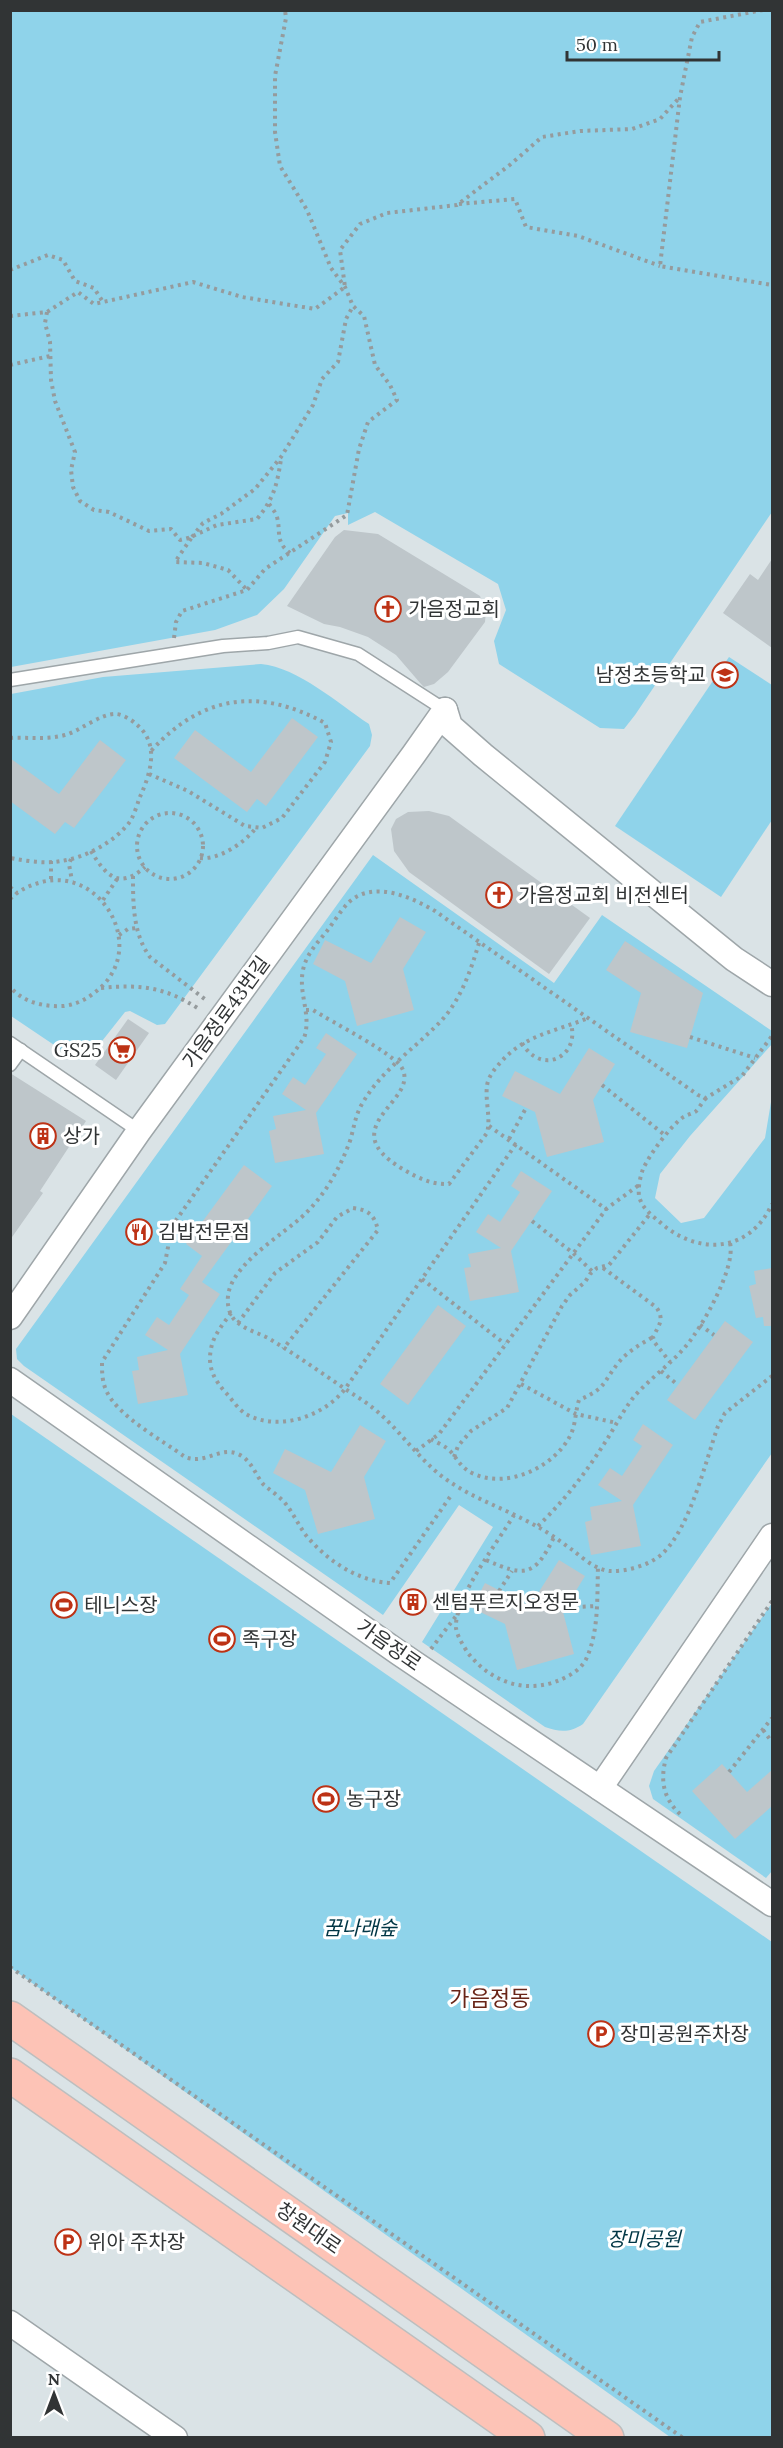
<svg xmlns="http://www.w3.org/2000/svg" width="783" height="2448" font-family="Lora,'Noto Sans KR',serif">
  <rect width="100%" height="100%" fill="#dae3e6"/>
  <g fill="#8fd3ea">
    <polygon points="11,10 772,11 772,512 635,715 624,729 600,728 499,664 494,641 506,610 498,584 375,512 348,525 348,513 335,516 284,589 257,615 215,630 11,667"/>
    <polygon points="729,657 772,685 772,820 721,897 615,826"/>
    <path d="M261,664C299,668 337,703 369,724L372,735L370,746L165,1024L157,1025L130,1011L125,1012L91,1055L80,1060L66,1053L11,1016V694L103,677Z"/>
    <path d="M373,855L554,983L602,915L772,1031V1044L690,1136L660,1174L655,1198L681,1223L704,1218L765,1138L772,1096V1453L583,1724C570,1733 559,1732 545,1727L422,1642L493,1527L459,1505L383,1615L24,1366L17,1359L16,1349Z"/>
    <polygon points="11,1414 772,1942 772,2437 670,2437 11,1968"/>
    <polygon points="772,1603 772,1871 766,1878 653,1799 649,1786 654,1771"/>
  </g>
  <g fill="#bec6ca">
    <polygon points="344,530 378,534 480,596 486,611 485,622 448,672 434,684 424,687 421,684 396,655 368,637 340,627 324,624 287,606 335,537"/>
    <polygon points="772,559 772,648 723,613 750,574 758,580"/>
    <polygon points="292,718 318,737 266,806 257,799 247,812 174,758 195,730 251,772"/>
    <polygon points="100,740 126,760 74,828 65,822 55,834 10,801 10,758 59,794"/>
    <polygon points="429,811 449,816 590,918 549,974 409,872 394,851 391,829 396,819 408,812"/>
    <polygon points="400,917 426,932 403,969 414,1010 357,1026 345,981 313,964 325,940 371,963"/>
    <polygon points="625,941 703,993 687,1048 630,1032 641,993 606,970"/>
    <polygon points="128,1019 149,1033 116,1080 95,1065"/>
    <polygon points="326,1033 357,1054 316,1113 324,1154 275,1163 269,1131 276,1129 273,1116 306,1110 282,1094 293,1077 305,1085 326,1054 316,1048"/>
    <polygon points="589,1048 615,1064 593,1100 604,1142 547,1157 535,1112 502,1096 515,1071 560,1094"/>
    <polygon points="10,1073 86,1121 40,1191 43,1193 10,1240"/>
    <polygon points="244,1165 272,1186 202,1282 220,1294 180,1354 188,1395 138,1404 132,1371 139,1370 137,1357 168,1350 145,1335 157,1317 169,1325 189,1295 180,1289 202,1256 186,1244"/>
    <polygon points="521,1171 552,1191 511,1251 519,1292 470,1301 464,1268 471,1267 468,1254 501,1248 476,1232 488,1214 500,1222 520,1192 511,1186"/>
    <polygon points="772,1268 772,1326 764,1326 763,1317 756,1318 749,1286 756,1284 754,1271"/>
    <polygon points="438,1305 466,1326 408,1405 380,1384"/>
    <polygon points="725,1321 753,1342 695,1420 667,1400"/>
    <polygon points="643,1424 673,1445 633,1505 641,1546 591,1555 585,1522 592,1520 590,1507 622,1501 598,1485 610,1468 622,1476 642,1446 633,1440"/>
    <polygon points="360,1425 386,1441 364,1477 375,1519 318,1534 305,1490 273,1473 285,1449 331,1472"/>
    <polygon points="559,1560 585,1576 563,1612 574,1654 517,1670 505,1624 472,1608 485,1583 530,1606"/>
    <polygon points="722,1764 747,1792 772,1770 772,1806 735,1839 692,1791"/>
  </g>
  <g fill="none" stroke-linecap="round" stroke-linejoin="round">
    <g stroke="#9ea6a9" stroke-width="15">
      <g id="service">
        <polyline points="10,680 223,646 268,643 298,637 358,654 445,710"/>
        <polyline points="10,1043 139,1131"/>
        <polyline points="10,1065 21,1050"/>
      </g>
    </g>
    <g stroke="#9ea6a9" stroke-width="27">
      <g id="minor">
        <polyline points="445,710 450,726 483,755 734,959 772,984"/>
        <polyline points="10,1317 139,1131 414,754 445,710"/>
        <polyline points="10,1380 399,1653 772,1904"/>
        <polyline points="600,1788 772,1536"/>
        <polyline points="10,2323 175,2438"/>
      </g>
    </g>
    <g stroke="#bdbebe" stroke-width="36">
      <g id="primary">
        <polyline points="10,2018 607,2438"/>
        <polyline points="10,2075 528,2438"/>
      </g>
    </g>
    <g stroke="#959b9d" stroke-width="4" stroke-dasharray="3 4.5" stroke-linecap="butt">
      <polyline points="763,10 700,22 692,37 680,97 660,266 772,285"/>
      <polyline points="459,204 515,199 526,227 578,236 660,266"/>
      <polyline points="10,270 48,255 63,260 75,281 94,288 103,302"/>
      <polyline points="47,312 45,323 50,342 51,380 55,401 75,452 71,470 73,487 80,501 94,510 109,512 149,531 171,529 180,540 192,537 175,562 203,563 228,570 247,590"/>
      <polyline points="10,316 47,312 78,292 94,304 193,282 242,297 315,309 345,287 340,250 360,224 387,213 457,205 511,164 542,137 580,131 632,129 660,119 680,97"/>
      <polyline points="10,365 50,356"/>
      <path d="M269,504C272,508 276,513 277,517C281,532 275,542 290,553"/>
      <path d="M193,536L217,525L257,519C274,498 277,485 281,459"/>
      <polyline points="192,537 203,523 221,514 255,489 281,457 313,405 322,379 338,362 346,319 353,306"/>
      <polyline points="174,638 176,622 182,611 247,590 265,569 347,515 359,449 368,422 397,400 390,385 375,365 364,316 353,306 345,287 331,268 307,210 280,166 275,132 275,76 286,18 285,10"/>
      <path d="M10,738C29,737 47,740 65,735C80,731 101,713 116,714C122,714 132,720 136,724C161,744 150,775 139,799C137,806 134,814 131,820C117,841 85,858 61,861C45,864 26,861 10,858"/>
      <path d="M149,774L188,791L245,826L262,828L282,818L325,762L331,742L325,723C259,687 202,695 151,751"/>
      <circle cx="170" cy="846" r="33"/>
      <path d="M91,851C106,876 119,890 145,867"/>
      <path d="M200,858C219,860 244,843 255,829"/>
      <polyline points="71,859 69,864 72,881"/>
      <polyline points="51,861 51,880"/>
      <path d="M133,876C133,904 133,934 150,957L206,1000"/>
      <polyline points="10,887 17,893"/>
      <path d="M10,899C19,890 30,885 42,882C101,867 147,946 100,988C90,997 79,1004 64,1006C45,1007 24,1003 10,987"/>
      <polyline points="103,900 117,879"/>
      <polyline points="119,935 128,929 137,928"/>
      <path d="M479,943C470,973 459,1005 435,1027C410,1052 380,1072 362,1104C355,1116 354,1128 350,1141C340,1168 326,1193 306,1213C284,1235 224,1267 228,1303C228,1310 232,1319 238,1323C247,1330 258,1333 268,1338C300,1357 331,1380 362,1400C393,1420 411,1451 439,1474C469,1498 505,1508 538,1527C549,1533 560,1541 571,1549C582,1557 594,1569 609,1571C626,1572 650,1565 662,1554C690,1528 705,1463 718,1426L725,1413L772,1376"/>
      <path d="M101,988C141,984 165,987 199,1009"/>
      <path d="M306,1010H313C330,1021 395,1054 402,1068C420,1101 332,1126 401,1168C416,1177 431,1185 449,1184L487,1133C491,1118 485,1101 487,1086C488,1077 495,1068 501,1062C524,1035 557,1031 588,1018"/>
      <polyline points="690,1037 755,1058"/>
      <path d="M522,1043C541,1076 580,1057 571,1024"/>
      <polyline points="602,1085 666,1136"/>
      <path d="M706,1098C702,1102 699,1109 695,1112C691,1114 686,1115 682,1118C669,1128 650,1154 643,1169C640,1177 638,1188 639,1196C642,1209 653,1216 662,1224C700,1256 750,1252 772,1204"/>
      <polyline points="489,1126 606,1209 639,1185"/>
      <polyline points="509,1139 526,1108"/>
      <polyline points="532,1221 573,1253 593,1272"/>
      <path d="M603,1268L656,1307C665,1319 659,1325 653,1337L655,1343L670,1362"/>
      <polyline points="422,1279 505,1344"/>
      <path d="M231,1313C223,1324 213,1336 211,1349C207,1368 215,1381 227,1394C233,1401 239,1410 246,1414C278,1432 323,1417 345,1389L516,1144"/>
      <path d="M238,1323L275,1273L318,1242L337,1217L353,1208C368,1210 374,1214 378,1230L283,1349"/>
      <polyline points="700,1325 714,1335"/>
      <polyline points="661,1371 678,1385"/>
      <polyline points="521,1384 576,1414 617,1423"/>
      <path d="M431,1439C437,1443 446,1446 451,1452C458,1460 462,1469 474,1474C508,1489 554,1467 570,1436C576,1425 575,1412 579,1400C607,1388 602,1383 619,1362C628,1351 641,1344 653,1337"/>
      <polyline points="416,1451 439,1434 607,1208"/>
      <polyline points="454,1457 458,1446 471,1431 507,1408 562,1306 570,1295 585,1282 590,1274 597,1268 609,1265 650,1214"/>
      <path d="M450,1497L390,1583C357,1581 326,1560 305,1534C298,1524 293,1513 285,1503C279,1496 271,1491 264,1485C255,1475 252,1460 238,1454C220,1446 205,1465 185,1457C162,1440 117,1416 106,1390C102,1381 102,1372 102,1362L165,1263L172,1226L304,1038C312,1015 298,994 303,970C306,955 317,943 327,931C334,922 341,910 349,902C374,880 411,897 435,911L698,1095L706,1098L742,1076L772,1036"/>
      <path d="M514,1515C498,1542 454,1598 456,1628C457,1636 464,1647 468,1653C493,1685 532,1696 568,1676C576,1672 584,1665 587,1657C599,1630 597,1596 598,1567"/>
      <path d="M538,1526C563,1502 585,1474 604,1444C614,1429 622,1412 633,1398C649,1379 670,1365 686,1346C702,1327 736,1268 730,1243"/>
      <path d="M486,1560C524,1577 535,1577 554,1537"/>
      <polyline points="499,1591 512,1571"/>
      <polyline points="569,1602 578,1607 596,1606"/>
      <polyline points="431,1649 459,1612"/>
      <polyline points="763,1730 772,1742"/>
      <polyline points="729,1772 772,1718"/>
      <path d="M680,1814C663,1798 660,1780 666,1758L772,1601"/>
      <polyline points="10,1967 683,2438"/>
    </g>
    <use href="#service" stroke="#fff" stroke-width="12"/>
    <use href="#minor" stroke="#fff" stroke-width="24"/>
    <use href="#primary" stroke="#fdc3b6" stroke-width="33"/>
  </g>
  <defs>
    <g id="church-ring" transform="scale(1.35)"><circle r="9.5" fill="#fff" stroke="#bd3215" stroke-width="1.5"/><path d="M-1.2-6h2.4v3.5h3.3v2.4h-3.3V6h-2.4V-.1h-3.3v-2.4h3.3Z" fill="#bd3215"/></g>
    <g id="school-ring" transform="scale(1.35)"><circle r="9.5" fill="#fff" stroke="#bd3215" stroke-width="1.5"/><path d="M0-5L7-2L0 1L-7-2ZM-4 1L0 2.5L4 1V4Q0 6-4 4Z" fill="#bd3215"/></g>
    <g id="supermarket-ring" transform="scale(1.35)"><circle r="9.5" fill="#fff" stroke="#bd3215" stroke-width="1.5"/><path d="M-6-5.5h2.5l.6 2H6L4.5 2H-2.5L-4.4-4H-6ZM-1.5 3.2a1.3 1.3 0 1 0 .1 0ZM3 3.2a1.3 1.3 0 1 0 .1 0Z" fill="#bd3215"/></g>
    <g id="building-ring" transform="scale(1.35)"><circle r="9.5" fill="#fff" stroke="#bd3215" stroke-width="1.5"/><path d="M-4-6H4V6H1V3H-1V6H-4ZM-2.5-4.3h1.7v1.8h-1.7ZM.8-4.3h1.7v1.8H.8ZM-2.5-1h1.7V.8h-1.7ZM.8-1h1.7V.8H.8Z" fill="#bd3215"/></g>
    <g id="restaurant-ring" transform="scale(1.35)"><circle r="9.5" fill="#fff" stroke="#bd3215" stroke-width="1.5"/><path d="M-5-6h1v4h1v-4h1v4h1v-4h1v5L-1.5 .5V6h-2V.5L-5-1ZM5-6V6H3V1.5H1.5Q1.5-4 5-6Z" fill="#bd3215"/></g>
    <g id="stadium-ring" transform="scale(1.35)"><circle r="9.5" fill="#fff" stroke="#bd3215" stroke-width="1.5"/><path d="M0-5a6.5 5 0 1 0 0 10a6.5 5 0 1 0 0-10ZM-3.5-1.8h7v3.6h-7Z" fill="#bd3215"/></g>
    <g id="parking-ring" transform="scale(1.35)"><circle r="9.5" fill="#fff" stroke="#bd3215" stroke-width="1.5"/><path d="M-3.5-5.5H1a3.5 3.5 0 0 1 0 7H-1V5.5H-3.5ZM-1-3.4V-.6H.8a1.4 1.4 0 0 0 0-2.8Z" fill="#bd3215"/></g>
  </defs>
  <g fill-rule="evenodd">
    <use href="#church-ring" x="388" y="609"/>
    <use href="#school-ring" x="725" y="675"/>
    <use href="#church-ring" x="499" y="895"/>
    <use href="#supermarket-ring" x="122" y="1050"/>
    <use href="#building-ring" x="43" y="1136"/>
    <use href="#restaurant-ring" x="139" y="1232"/>
    <use href="#building-ring" x="413" y="1602"/>
    <use href="#stadium-ring" x="64" y="1605"/>
    <use href="#stadium-ring" x="222" y="1639"/>
    <use href="#stadium-ring" x="326" y="1799"/>
    <use href="#parking-ring" x="601" y="2034"/>
    <use href="#parking-ring" x="68" y="2242"/>
  </g>
  <g text-anchor="middle" stroke-width="6" stroke-linejoin="round" paint-order="stroke">
    <g font-size="20" fill="#313435" stroke="#fff" text-anchor="start">
      <text x="408" y="616">가음정교회</text>
      <text x="706" y="682" text-anchor="end">남정초등학교</text>
      <text x="518" y="902">가음정교회 비전센터</text>
      <text x="102" y="1057" text-anchor="end">GS25</text>
      <text x="63" y="1143">상가</text>
      <text x="158" y="1239">김밥전문점</text>
      <text x="432" y="1609">센텀푸르지오정문</text>
      <text x="84" y="1612">테니스장</text>
      <text x="242" y="1646">족구장</text>
      <text x="346" y="1806">농구장</text>
      <text x="620" y="2041">장미공원주차장</text>
      <text x="88" y="2249">위아 주차장</text>
    </g>
    <g font-size="20" fill="#313435" stroke="#fff">
      <text transform="translate(226 1012) rotate(-54)" y="7">가음정로43번길</text>
      <text transform="translate(389 1645) rotate(35)" y="7">가음정로</text>
      <text transform="translate(309 2228) rotate(35)" y="7">창원대로</text>
    </g>
    <g font-size="20" font-style="italic" fill="#003645" stroke="#fff">
      <text x="360" y="1935">꿈나래숲</text>
      <text x="644" y="2246">장미공원</text>
    </g>
    <g font-size="22" fill="#692518" stroke="#fff">
      <text x="490" y="2006">가음정동</text>
    </g>
  </g>
  <rect width="783" height="2448" fill="none" stroke="#313435" stroke-width="24"/>
  <g transform="translate(54 2394)" stroke="#ffffff" stroke-width="4.5" paint-order="stroke">
  <path d="M0-4.5L10 22L0 15L-10 22Z" fill="#313435"/>
  <text y="-9" font-size="16" font-weight="bold" text-anchor="middle" fill="#313435">N</text>
  </g>
  <path d="M567 51v9h152v-9" fill="none" stroke="#313435" stroke-width="3"/>
  <text x="576" y="51" font-size="18" fill="#313435" stroke="#ffffff" stroke-width="4.5" paint-order="stroke">50 m</text>
</svg>
